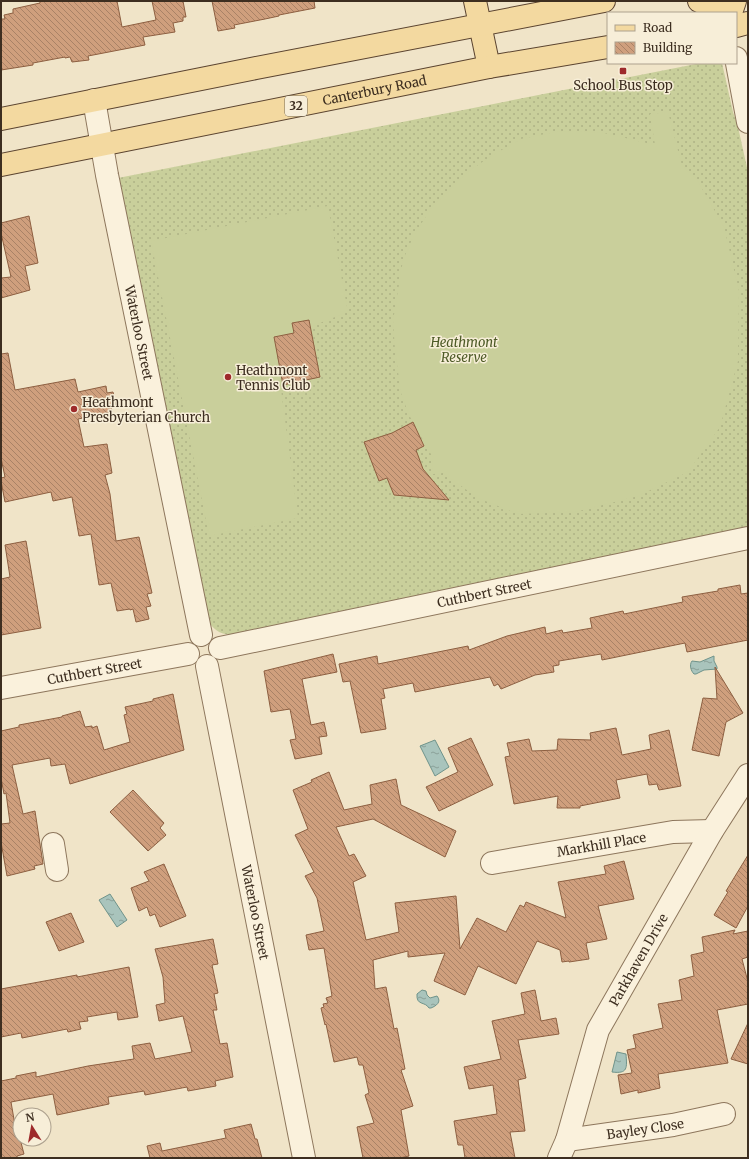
<svg xmlns="http://www.w3.org/2000/svg" width="749" height="1159" font-family="Merriweather,serif">
  <defs>
    <pattern id="grass-dots" width="8" height="8" patternUnits="userSpaceOnUse"><rect width="8" height="8" fill="#c9cf9b"/><path d="M2 2h.1M6 6h.1" fill="none" stroke="#aeb285" stroke-width="1.8" stroke-linecap="round"/></pattern>
    <pattern id="water-ripples" width="26" height="14" patternUnits="userSpaceOnUse"><rect width="26" height="14" fill="#a9c4bc"/><path d="M2 4q2-2 4 0t4 0M15 11q2-2 4 0t4 0" fill="none" stroke="#8ba098"/></pattern>
    <pattern id="building-back-hatch" width="6" height="6" patternUnits="userSpaceOnUse"><rect width="6" height="6" fill="#cf9f7d"/><path d="M-1 5l2 2M0 0l6 6M5-1l2 2" fill="none" stroke="#a98266"/></pattern>
  </defs>
  <rect width="100%" height="100%" fill="#f0e4c8"/>
  <path fill="url(#grass-dots)" d="M701,63H722L733,112L738,127L748,172V534L235,635C223,635 215,632 208,621L118,178Z"/>
  <g fill="#c9cf9b">
    <polygon points="668,112 682,166 696,178 724,227 739,291 738,361 720,427 688,472 638,496 575,512 518,514 478,498 443,473 433,474 432,456 409,415 401,393 395,350 393,321 403,260 414,235 432,207 468,172 491,156 521,139 555,132 575,131 604,133 655,145 650,114"/>
    <polygon points="328,206 348,312 294,333 274,337 298,518 209,536 151,241"/>
  </g>
  <g fill="url(#water-ripples)" stroke="#6f938a">
    <path d="M714,656V661L717,667V669L704,670L696,674H694C691,671 689,665 692,661L700,662Z"/>
    <polygon points="435,740 449,767 435,776 420,746"/>
    <polygon points="110,894 127,920 117,927 99,900"/>
    <path d="M422,990L426,991L427,995L430,998L437,996C442,1002 436,1006 431,1008H429C425,1001 416,1006 417,994Z"/>
    <path d="M617,1052L626,1054C627,1068 628,1074 612,1072Z"/>
  </g>
  <g fill="url(#building-back-hatch)" stroke="#8d5f41">
    <polygon points="40,1 117,1 122,27 156,20 152,1 183,1 186,17 183,17 183,21 173,23 175,32 143,37 145,45 88,56 89,60 72,62 70,57 65,58 65,57 33,63 33,65 1,70 1,19 5,19 4,15 13,13 13,9 40,3"/>
    <polygon points="212,1 314,1 315,8 279,15 279,16 265,19 234,25 235,28 218,31"/>
    <polygon points="29,216 38,263 25,266 30,290 1,298 1,278 11,277 1,233 1,223"/>
    <polygon points="309,320 320,377 283,385 274,337 294,333 292,323"/>
    <polygon points="8,353 15,390 75,379 78,392 106,386 107,393 113,392 116,405 111,406 112,412 78,419 84,447 107,444 112,473 105,475 110,494 116,541 139,537 152,593 147,594 151,606 146,607 149,619 136,622 133,609 130,610 130,609 117,611 111,583 99,585 91,534 79,536 72,497 53,501 51,492 5,502 1,481 1,478 5,477 1,458 1,354"/>
    <polygon points="413,422 424,446 416,450 423,469 449,500 394,495 387,478 379,481 364,442 392,433"/>
    <polygon points="26,541 41,628 1,635 1,579 10,577 5,545"/>
    <polygon points="740,585 741,594 748,593 748,640 687,652 685,643 602,660 601,654 559,661 559,665 553,666 554,672 535,675 501,689 498,684 494,686 490,677 415,692 413,683 383,689 385,698 381,699 386,729 361,733 350,681 343,682 339,664 377,656 378,664 468,646 469,650 507,636 545,627 546,634 562,630 563,633 592,628 590,618 623,611 624,614 683,602 682,597 718,591 718,589"/>
    <polygon points="333,654 337,672 302,679 311,725 324,722 327,736 319,737 322,754 295,759 290,740 296,739 290,709 271,712 264,671"/>
    <polygon points="715,667 743,713 726,722 719,756 692,750 703,698 717,699"/>
    <polygon points="173,694 184,750 70,784 65,764 51,766 50,758 12,765 23,814 35,811 43,864 34,866 35,869 7,876 1,842 1,824 10,823 6,793 4,794 1,778 1,731 19,727 19,725 62,717 62,716 80,711 85,727 92,726 92,728 97,726 104,750 130,742 124,715 127,714 125,707 153,701 153,699"/>
    <polygon points="616,728 622,755 651,749 649,735 669,730 681,786 659,790 657,784 649,785 647,774 616,780 620,798 580,806 580,808 557,808 558,796 514,804 505,757 510,756 507,743 529,739 532,751 557,750 558,739 591,740 590,733"/>
    <polygon points="471,738 493,785 439,811 426,787 458,772 448,748"/>
    <polygon points="329,772 344,810 372,804 370,785 396,779 401,805 456,831 445,857 373,819 336,827 349,856 354,854 366,876 353,882 366,940 399,932 395,903 456,896 460,949 477,918 506,932 520,905 524,907 526,902 566,918 558,882 606,874 604,866 624,861 634,899 598,906 607,939 586,943 589,959 569,962 569,961 562,962 560,950 537,941 516,984 478,966 465,995 434,981 445,953 408,957 408,951 373,960 375,989 386,987 394,1029 397,1028 405,1069 401,1070 413,1106 401,1110 409,1156 400,1158 363,1158 357,1127 374,1123 365,1095 369,1093 363,1065 359,1065 357,1057 334,1062 326,1024 325,1025 321,1008 324,1007 323,1004 328,1003 326,998 332,996 324,948 309,950 306,935 324,931 317,898 305,876 314,872 295,835 308,829 293,790 312,782 311,780"/>
    <polygon points="133,790 164,823 160,828 166,835 148,851 110,812"/>
    <polygon points="748,855 748,906 736,928 714,915 728,892 726,891"/>
    <polygon points="164,864 186,916 160,927 155,914 150,916 147,907 139,911 131,888 149,881 144,872"/>
    <polygon points="71,913 84,942 59,951 46,922"/>
    <polygon points="735,930 733,934 748,931 748,957 742,959 748,982 748,1004 717,1010 728,1063 658,1074 660,1088 638,1093 638,1090 621,1094 618,1075 632,1073 627,1050 636,1048 633,1035 663,1028 658,1004 682,1000 679,980 694,976 691,955 704,952 702,937"/>
    <polygon points="213,939 218,964 212,965 218,993 214,994 217,1010 213,1010 220,1044 227,1043 233,1077 215,1081 216,1086 188,1091 187,1087 145,1095 144,1091 108,1097 109,1104 57,1115 53,1094 11,1102 16,1131 18,1131 24,1154 17,1156 17,1158 1,1158 1,1081 16,1078 16,1076 36,1072 36,1077 88,1066 134,1059 132,1046 150,1043 155,1059 192,1052 183,1016 159,1021 156,1005 165,1003 163,977 155,949"/>
    <polygon points="129,967 138,1017 118,1020 117,1012 87,1017 88,1021 79,1022 81,1029 68,1032 67,1029 22,1038 21,1033 1,1037 1,989 77,975 77,977"/>
    <polygon points="535,990 541,1021 556,1018 559,1034 518,1040 526,1078 518,1080 525,1131 510,1132 515,1158 465,1158 463,1145 458,1145 454,1121 497,1114 493,1085 469,1089 464,1067 501,1059 492,1021 525,1014 521,993"/>
    <polygon points="748,1023 748,1064 731,1059"/>
    <polygon points="251,1124 255,1139 257,1139 262,1158 150,1158 147,1146 160,1143 162,1151 226,1138 224,1130"/>
  </g>
  <g fill="none" stroke-linecap="round" stroke-linejoin="round">
    <g stroke="#8d765c" stroke-width="24">
      <g id="minor">
        <polyline points="736,58 748,122"/>
        <path id="s1" d="M94,100L107,175L201,635"/>
        <path id="s2" d="M220,648L748,538"/>
        <path id="s3" d="M207,666L304,1158"/>
        <path id="s4" d="M1,688L188,654"/>
        <polyline points="53,844 57,870"/>
        <path id="s5" d="M492,863L673,832L712,831"/>
        <path id="s6" d="M567,1140L673,1125L724,1114"/>
        <path id="s7" d="M559,1158L567,1140L598,1030L712,831L748,775"/>
      </g>
    </g>
    <g stroke="#5b4430" stroke-width="24">
      <g id="major">
        <polyline points="475,1 489,67"/>
        <polyline points="699,1 715,9 718,13"/>
        <polyline points="731,13 735,1"/>
        <polyline points="736,26 748,23"/>
        <polyline points="1,119 256,68 604,1"/>
        <path id="s8" d="M1,165L489,67L608,47"/>
      </g>
    </g>
    <use href="#minor" stroke="#faf1dc" stroke-width="22"/>
    <use href="#major" stroke="#f3d9a0" stroke-width="22"/>
  </g>
  <g fill="#9e2a2b" stroke="#f7eed8" stroke-width="1.5">
    <rect x="619" y="67" width="8" height="8" rx="2"/>
    <circle cx="228" cy="377" r="4"/>
    <circle cx="74" cy="409" r="4"/>
  </g>
  <g text-anchor="middle" stroke-width="3" stroke-linejoin="round" paint-order="stroke">
    <rect fill="#f7eed8" stroke="#756857" stroke-width="1" x="285" y="96" width="22" height="20" rx="3"/>
    <g font-size="12" font-weight="bold" fill="#3d2e20">
      <text x="296" y="110">32</text>
    </g>
    <g font-size="13" fill="#3d2e20" stroke="#f7eed8" text-anchor="start">
      <text x="623" y="90" text-anchor="middle">School Bus Stop</text>
      <text x="236" y="375">Heathmont<tspan x="236" dy="15">Tennis Club</tspan></text>
      <text x="82" y="407">Heathmont<tspan x="82" dy="15">Presbyterian Church</tspan></text>
    </g>
    <g font-size="13" fill="#3d2e20" stroke="#f7eed8">
      <text dy="5" stroke="none"><textPath href="#s8" startOffset="381">Canterbury Road</textPath></text>
      <text dy="5" stroke="none"><textPath href="#s1" startOffset="237">Waterloo Street</textPath></text>
      <text dy="5" stroke="none"><textPath href="#s2" startOffset="270">Cuthbert Street</textPath></text>
      <text dy="5" stroke="none"><textPath href="#s4" startOffset="95">Cuthbert Street</textPath></text>
      <text dy="5" stroke="none"><textPath href="#s5" startOffset="111">Markhill Place</textPath></text>
      <text dy="5" stroke="none"><textPath href="#s3" startOffset="251">Waterloo Street</textPath></text>
      <text dy="5" stroke="none"><textPath href="#s7" startOffset="215">Parkhaven Drive</textPath></text>
      <text dy="5" stroke="none"><textPath href="#s6" startOffset="79">Bayley Close</textPath></text>
    </g>
    <g font-size="13" font-style="italic" fill="#4d5a26" stroke="#f7eed8">
      <text x="464" y="347">Heathmont<tspan x="464" dy="15">Reserve</tspan></text>
    </g>
  </g>
  <rect width="749" height="1159" fill="none" stroke="#3d2e20" stroke-width="4"/>
  <rect x="607" y="12" width="130" height="52" fill="#f7eed8" stroke="#ada18e"/>
  <rect x="615" y="25" width="20" height="6" fill="#f3d9a0" stroke="#ada18e"/>
  <text x="643" y="32" font-size="12" fill="#3d2e20">Road</text>
  <rect x="615" y="42" width="20" height="12" fill="url(#building-back-hatch)" stroke="#ada18e"/>
  <text x="643" y="52" font-size="12" fill="#3d2e20">Building</text>
  <g transform="translate(32 1127) rotate(349)"><circle r="19" fill="#f7eed8" stroke="#ada18e"/>
  <path d="M0-3L7 15L0 10L-7 15Z" fill="#9e2a2b"/>
  <text y="-6" font-size="11" font-weight="bold" text-anchor="middle" fill="#3d2e20">N</text>
  </g>
</svg>
